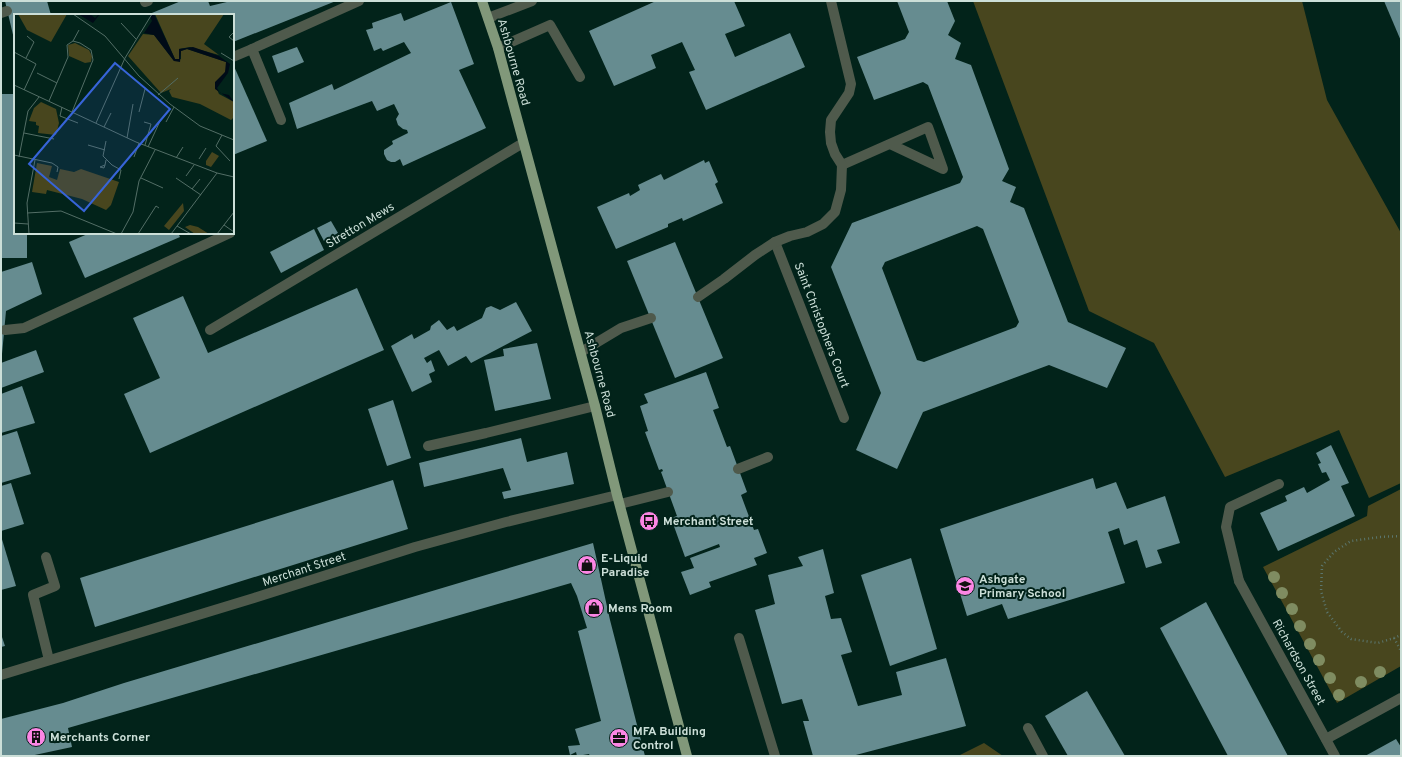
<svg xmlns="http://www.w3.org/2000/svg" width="1402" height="757" font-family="Overpass,sans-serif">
  <rect width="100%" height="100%" fill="#02231a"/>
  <g fill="#48461e">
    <polygon points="973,1 1302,1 1327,100 1401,233 1401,483 1369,498 1339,430 1225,477 1154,343 1089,311"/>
    <polygon points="1401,489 1401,666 1337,703 1263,567 1367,516 1368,506"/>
    <polygon points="984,743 1003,756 958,756"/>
  </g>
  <g fill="#668c90" fill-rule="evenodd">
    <polygon points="5,1 47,1 51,15 15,15 14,39"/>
    <polygon points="181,1 208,1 210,6 231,1 336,1 233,42 233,15 147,15"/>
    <polygon points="656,1 734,1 745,26 725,34 735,57 790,33 805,67 706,110 689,72 695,70 682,42 651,55 656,68 614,86 589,31"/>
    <path d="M897,1H947L955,21L948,35L961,43L955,59L971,65L1009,169L1002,181L1016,187L1010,202L1024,208L1068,322L1126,348L1107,388L1049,365L923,412L897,469L856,450L881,393L831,267L852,223L960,183L963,177L928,85L923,82L874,100L857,57L905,39L909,32ZM977,226L983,229L1019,322L1016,327L924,362L917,360L882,268L885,262Z"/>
    <polygon points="1384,1 1401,1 1401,41"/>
    <polygon points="451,2 474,64 459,70 486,128 403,166 400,159 395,162 391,162 387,160 384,154 384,150 393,144 392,141 408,133 407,130 403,129 398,125 396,119 399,114 394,104 377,111 372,101 297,129 289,103 332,84 334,90 411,53 404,42 383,51 381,48 374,51 366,30 373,28 372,23 401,13 404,21"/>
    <polygon points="297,47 304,62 278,73 272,56"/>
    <polygon points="233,64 267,141 233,155"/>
    <polygon points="1,94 15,94 15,233 27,233 27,258 1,258"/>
    <polygon points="704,160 705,163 709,161 718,182 715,184 723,203 683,221 682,218 668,224 668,227 616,249 597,207 629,193 630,196 640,190 638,185 661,174 664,180"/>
    <polygon points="331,221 338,233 324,241 317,228"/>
    <polygon points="314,229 324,250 281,273 270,252"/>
    <polygon points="90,233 178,233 180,237 85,278 69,242"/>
    <polygon points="675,242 723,358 675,378 627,261"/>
    <polygon points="32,262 42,294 6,311 2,354 1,355 1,272"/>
    <polygon points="357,288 384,350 150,453 124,394 160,378 133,318 183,296 208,353"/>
    <polygon points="516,302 532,331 471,363 466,356 448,366 439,350 424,358 427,363 431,360 435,371 429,374 432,382 412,392 391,346 412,334 414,339 430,330 431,326 439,320 447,330 454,326 457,331 482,318 486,308 491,306 500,310"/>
    <polygon points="537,343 551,399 495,411 484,360 504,356 503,349"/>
    <polygon points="36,350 44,372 1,388 1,363"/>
    <polygon points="706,372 719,408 713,410 727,447 730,446 747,492 741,495 754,530 758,529 767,553 754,558 757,565 709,582 711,587 690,595 681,572 694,568 690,558 720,547 719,544 685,557 671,518 677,516 661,472 663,471 662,469 659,470 645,432 648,431 640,406 648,403 644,394"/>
    <polygon points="22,386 35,423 1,433 1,394"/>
    <polygon points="393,400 411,458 387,466 368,409"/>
    <polygon points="17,431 31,474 1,483 1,436"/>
    <polygon points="521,438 527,462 567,452 574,484 504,499 502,492 511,490 503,468 424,487 419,463"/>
    <polygon points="1331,445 1349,483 1341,486 1355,516 1278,551 1260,513 1287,501 1285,496 1304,487 1307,493 1330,480 1326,472 1322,473 1318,464 1321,463 1316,453"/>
    <polygon points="1093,478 1096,489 1116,482 1127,509 1165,496 1180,543 1157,550 1162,563 1146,568 1137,540 1124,545 1119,528 1108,532 1125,583 1008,619 1002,604 967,616 940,529"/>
    <polygon points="393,480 408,529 95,627 80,578"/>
    <polygon points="11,483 24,524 1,531 1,486"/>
    <polygon points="1,536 16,586 1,590"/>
    <polygon points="593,543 610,620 645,756 590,756 589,754 577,756 576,752 570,755 568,746 580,745 575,729 601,721 578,631 587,628 577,596 571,583 68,728 72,747 30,756 1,756 1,719 63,703 124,683"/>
    <polygon points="823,549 834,593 825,596 831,619 841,618 852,652 841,655 858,706 902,695 896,672 946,658 966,726 852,756 813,756 803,721 809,721 802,699 782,704 755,610 775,604 768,575 803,566 798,557"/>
    <polygon points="911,558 937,649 890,666 861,575"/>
    <polygon points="1206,602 1288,756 1228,756 1160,628"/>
    <polygon points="1,634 5,646 1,647"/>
    <polygon points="1087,691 1125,756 1068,756 1045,716"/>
    <polygon points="1396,739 1401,747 1401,756 1365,756"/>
  </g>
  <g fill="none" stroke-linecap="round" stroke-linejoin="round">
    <g stroke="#5b766e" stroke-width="2.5" stroke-dasharray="1 3" stroke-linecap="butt">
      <polyline points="1401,536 1380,537 1351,541 1334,552 1322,566 1321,591 1327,612 1342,632 1351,639 1378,643 1394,638 1401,635"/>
      <polyline points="1394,638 1401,651"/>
    </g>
    <g stroke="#4f5a4c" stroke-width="10">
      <polyline points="145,2 148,1"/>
      <polyline points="1,13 7,11"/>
      <polyline points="488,18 532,1"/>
      <polyline points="498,48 550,25 580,77"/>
      <polyline points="233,57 252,49"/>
      <polyline points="281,120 252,49 359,1"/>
      <polyline points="842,165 928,127 943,169 890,144"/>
      <polyline points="775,242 844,418"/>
      <polyline points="698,297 724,279 755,255 775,242 790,236 807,232 823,224 835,212 841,190 842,165 835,154 831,143 830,132 831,120 849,93 851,84 831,1"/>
      <polyline points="5,330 24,328 230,233"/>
      <polyline points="581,352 621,328 651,318"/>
      <polyline points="428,446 486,433 595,406"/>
      <polyline points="738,469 768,457"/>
      <polyline points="620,504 668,492"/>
      <polyline points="46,557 55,586 33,595 49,660"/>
      <polyline points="1239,581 1226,527 1230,507 1279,484"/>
      <polyline points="739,638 775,756"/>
    </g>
    <g stroke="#4f5a4c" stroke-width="10">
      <polyline points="210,330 523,143"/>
      <polyline points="1239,581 1335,756"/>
      <polyline points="1028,728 1043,756"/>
      <polyline points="1326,739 1401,698"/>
    </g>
    <polyline stroke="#4f5a4c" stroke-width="10" points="1,675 254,598 415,547 506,522 617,495"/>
    <polyline stroke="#81987a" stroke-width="10" points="482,1 498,48 595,406 617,495 687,756"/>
  </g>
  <g fill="#7f8c61">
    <circle cx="1274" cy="577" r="6"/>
    <circle cx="1282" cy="593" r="6"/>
    <circle cx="1292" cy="609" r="6"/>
    <circle cx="1300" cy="626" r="6"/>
    <circle cx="1310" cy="644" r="6"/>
    <circle cx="1319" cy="660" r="6"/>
    <circle cx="1380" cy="672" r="6"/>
    <circle cx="1330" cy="678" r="6"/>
    <circle cx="1361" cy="682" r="6"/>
    <circle cx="1339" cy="695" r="6"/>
  </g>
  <defs>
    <g id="bus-disc" transform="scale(1)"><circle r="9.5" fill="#fc86e4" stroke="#02231a"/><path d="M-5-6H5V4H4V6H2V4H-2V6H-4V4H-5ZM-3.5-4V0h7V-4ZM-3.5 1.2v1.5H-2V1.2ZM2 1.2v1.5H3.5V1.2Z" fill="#111"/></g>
    <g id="shop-disc" transform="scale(1)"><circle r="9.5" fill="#fc86e4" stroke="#02231a"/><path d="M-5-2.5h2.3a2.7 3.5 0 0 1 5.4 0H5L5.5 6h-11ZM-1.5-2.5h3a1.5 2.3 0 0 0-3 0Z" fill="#111"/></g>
    <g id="school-disc" transform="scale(1)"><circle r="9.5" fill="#fc86e4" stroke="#02231a"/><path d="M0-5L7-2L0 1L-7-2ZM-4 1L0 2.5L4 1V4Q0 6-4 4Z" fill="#111"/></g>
    <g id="building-disc" transform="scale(1)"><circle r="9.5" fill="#fc86e4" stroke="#02231a"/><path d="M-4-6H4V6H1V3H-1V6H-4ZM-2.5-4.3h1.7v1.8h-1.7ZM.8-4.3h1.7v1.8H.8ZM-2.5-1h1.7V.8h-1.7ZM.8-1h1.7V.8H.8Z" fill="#111"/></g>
    <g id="office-disc" transform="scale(1)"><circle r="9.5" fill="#fc86e4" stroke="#02231a"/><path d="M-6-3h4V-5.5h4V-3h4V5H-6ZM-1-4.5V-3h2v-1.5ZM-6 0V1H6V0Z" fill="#111"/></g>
  </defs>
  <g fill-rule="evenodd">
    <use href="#bus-disc" x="649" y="521"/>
    <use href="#shop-disc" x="587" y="565"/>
    <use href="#school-disc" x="965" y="586"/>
    <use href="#shop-disc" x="594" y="608"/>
    <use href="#building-disc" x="36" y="737"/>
    <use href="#office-disc" x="619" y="738"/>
  </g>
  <g text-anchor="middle" stroke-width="4" stroke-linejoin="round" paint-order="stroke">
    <g font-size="12" fill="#ccdfd8" stroke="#02231a">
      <text transform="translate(514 62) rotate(74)" y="4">Ashbourne Road</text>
      <text transform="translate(360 225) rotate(-31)" y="4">Stretton Mews</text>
      <text transform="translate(822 325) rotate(69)" y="4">Saint Christophers Court</text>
      <text transform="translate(600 374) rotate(75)" y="4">Ashbourne Road</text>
      <text transform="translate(304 569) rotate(-18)" y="4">Merchant Street</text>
      <text transform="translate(1299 662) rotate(61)" y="4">Richardson Street</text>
    </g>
    <g font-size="12" font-weight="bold" fill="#ccdfd8" stroke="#02231a" text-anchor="start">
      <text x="663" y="525">Merchant Street</text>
      <text x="601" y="562">E-Liquid<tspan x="601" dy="14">Paradise</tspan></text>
      <text x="979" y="583">Ashgate<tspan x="979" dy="14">Primary School</tspan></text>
      <text x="608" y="612">Mens Room</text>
      <text x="633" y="735">MFA Building<tspan x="633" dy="14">Control</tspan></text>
      <text x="50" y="741">Merchants Corner</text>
    </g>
  </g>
  <g transform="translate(14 14)">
    <rect width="220" height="220" fill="#02231a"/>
    <path d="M4,0H53L37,28L13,16ZM141,0H210L190,30L205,41L176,33L165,35V45H161ZM129,20L140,21L160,47L167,45V37L173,35L212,48V57L201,71L205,80L220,88V103L217,106L186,90L158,83L155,77L157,75L147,79L114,42ZM61,29L75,36L78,42L77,48L71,49L55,42L54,31ZM27,88L42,95L45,109L42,121L24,119L25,112L22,111V108L15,107L20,94ZM198,138L205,142L197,153L192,151V147ZM23,149L38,152L35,163L43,166L46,155L60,158L67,155L105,168L97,191L92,196L68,185L33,176L32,180L18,178ZM169,189L170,197L155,216L150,212ZM176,211L184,213L195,220H181L171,213Z" fill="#48461e"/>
    <path d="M64,0H76L81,4L85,0H86L79,9ZM135,0H140L161,45H165V35L179,33L205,42L216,50L214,59L203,74L206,79L215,81L220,88L201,75V68L211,58L212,48L173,35L167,37L166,48L160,47L140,21L130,19L138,7Z" fill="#000b17"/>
    <path fill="none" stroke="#536e66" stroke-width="1" d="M59,0L91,22L125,62L156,90L186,112L220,126M107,9L122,25M219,19L215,23L220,27M59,27L65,16M0,38L22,50L10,76M207,39L220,47M12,44L20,28L13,22M23,59L43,69M0,71L122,128L203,159L220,163M144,81L164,64M35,87L54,43L53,31L59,27L66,29L77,36L79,46L58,98M48,93L46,102L64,109M125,98L131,75M130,108L137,110L131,131M152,108L160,93M82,109L111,44L138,0M90,113L97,99M10,119L40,125M208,121L202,132L216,147M113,124L119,90M92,127L89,142L98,151L107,156L105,165M74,131L91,136M134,133L147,105M0,141L38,149L44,153L43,158M5,143L14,97L25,83M120,143L125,129M162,144L169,133M185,145L192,134M91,151L86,153L90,154L91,151L92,146M172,162L180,151M127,164L149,174M162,164L187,181M178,175L186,165M13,199L47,197L103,220M0,209L14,210M210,211L220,218M163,212L177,220M15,220L13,189L21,146M107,220L119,198L125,167L141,136M124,220L142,192L145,194M157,220L203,159M203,220L220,198"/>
    <path fill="#3764d8" fill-opacity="0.15" stroke="#3764d8" stroke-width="2" d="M101,49L156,95L70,197L15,150Z"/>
    <rect width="220" height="220" fill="none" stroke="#ccdfd8" stroke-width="2"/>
  </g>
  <rect width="1402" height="757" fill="none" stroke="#ccdfd8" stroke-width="4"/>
</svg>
